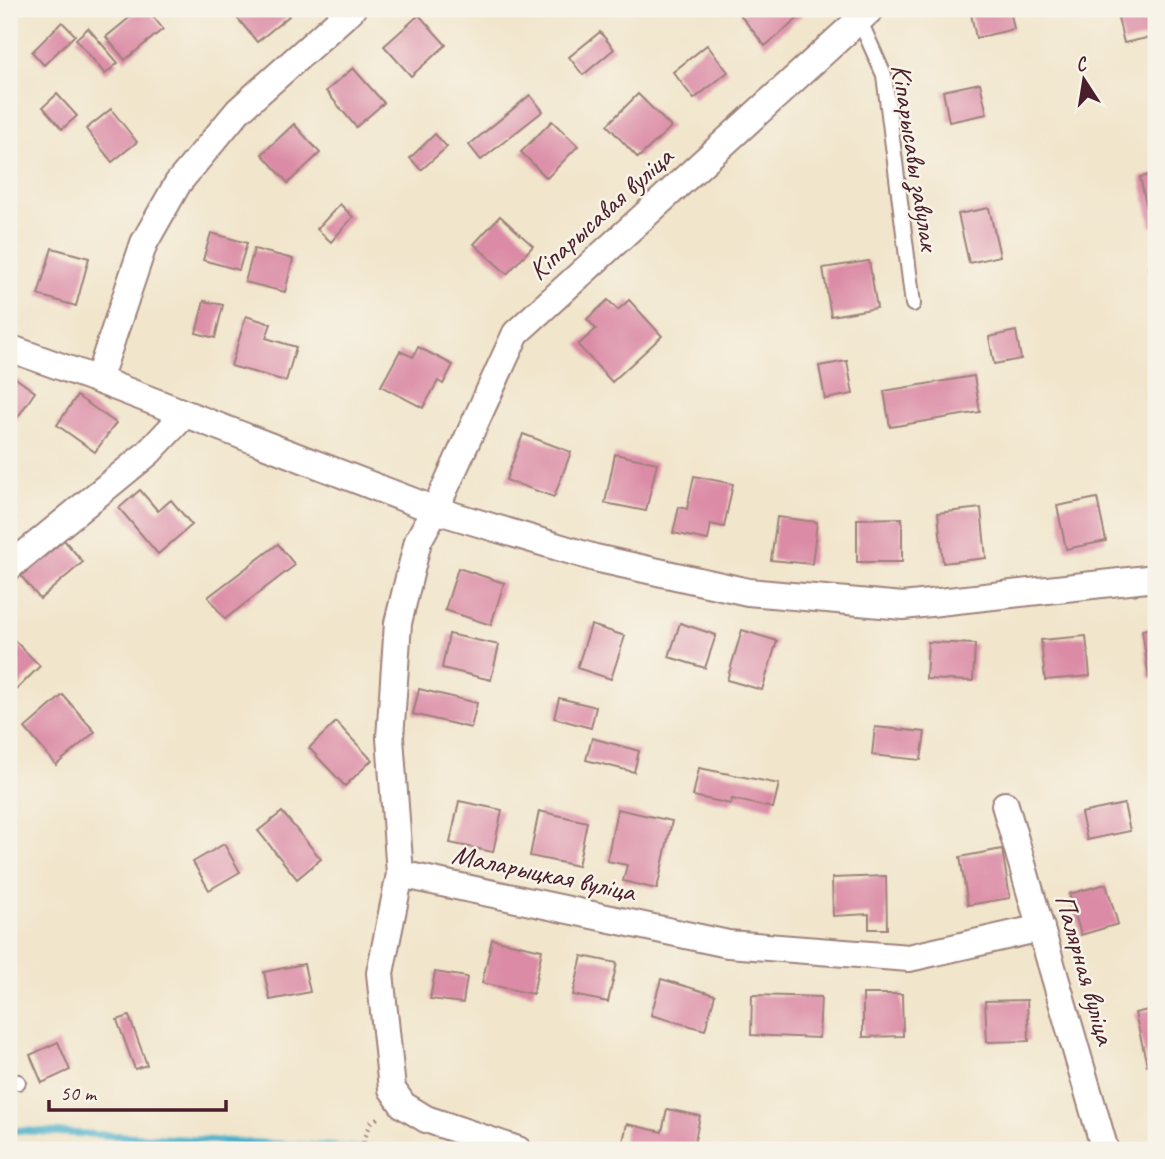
<svg xmlns="http://www.w3.org/2000/svg" width="1165" height="1159" font-family="Caveat,sans-serif">
  <rect width="100%" height="100%" fill="#f7f3e8"/>
  <filter id="ink" filterUnits="userSpaceOnUse"><feTurbulence type="fractalNoise" baseFrequency=".0143" numOctaves="2"/><feDisplacementMap in="SourceGraphic" scale="14" xChannelSelector="R" yChannelSelector="G"/><feConvolveMatrix kernelMatrix="1 2 1 2 8 2 1 2 1" color-interpolation-filters="sRGB"/></filter>
  <filter id="wash" filterUnits="userSpaceOnUse"><feTurbulence type="fractalNoise" baseFrequency=".00686" numOctaves="4" result="noise"/><feDisplacementMap in="SourceGraphic" scale="28" xChannelSelector="R" yChannelSelector="G"/><feGaussianBlur stdDeviation="1.57" result="paint"/><feColorMatrix in="noise" values="0 0 0 0 0 0 0 0 0 0 0 0 0 0 0 0 0 1.4 0 .05"/><feComposite in="paint" operator="in"/></filter>
  <g filter="url(#wash)">
    <rect width="100%" height="100%" fill="#f1e5cb"/>
    <g fill="none" stroke-linecap="round" stroke-linejoin="round">
      <polyline stroke="#4ab0ca" stroke-width="7" points="9,1130 393,1150"/>
    </g>
    <g id="blocks">
      <g fill="#db8ba6">
        <polygon points="140,9 147,9 163,29 125,60 106,37"/>
        <polygon points="230,9 283,9 289,16 257,42"/>
        <polygon points="748,9 797,9 802,15 765,46 740,15"/>
        <polygon points="970,9 1010,9 1014,29 976,38"/>
        <polygon points="1116,9 1156,9 1156,36 1124,43"/>
        <polygon points="419,15 446,45 411,76 384,46"/>
        <polygon points="62,22 75,35 44,65 32,52"/>
        <polygon points="88,28 118,63 105,74 76,39"/>
        <polygon points="600,32 614,49 583,75 569,57"/>
        <polygon points="707,45 728,72 694,99 673,72"/>
        <polygon points="353,68 384,103 356,127 326,91"/>
        <polygon points="980,83 987,114 949,122 943,91"/>
        <polygon points="57,94 77,116 62,129 43,107"/>
        <polygon points="638,94 671,127 638,158 607,125"/>
        <polygon points="530,95 543,111 481,160 469,145"/>
        <polygon points="111,109 137,142 112,162 86,129"/>
        <polygon points="552,121 578,146 547,178 521,152"/>
        <polygon points="294,124 320,153 288,183 262,154"/>
        <polygon points="435,134 447,147 421,170 410,158"/>
        <polygon points="1156,174 1156,226 1151,227 1140,177"/>
        <polygon points="340,204 353,217 331,242 317,229"/>
        <polygon points="989,208 1000,256 969,263 958,214"/>
        <polygon points="500,216 533,246 507,274 474,244"/>
        <polygon points="211,233 247,243 239,270 203,260"/>
        <polygon points="52,248 89,258 76,306 38,295"/>
        <polygon points="254,249 293,259 285,292 245,282"/>
        <polygon points="869,261 877,308 831,316 823,268"/>
        <polygon points="1156,265 1156,292 1155,293 1149,267"/>
        <polygon points="608,300 618,310 629,300 662,336 612,382 578,345 596,329 587,319"/>
        <polygon points="204,301 223,305 215,338 196,333"/>
        <polygon points="246,316 271,324 266,338 296,347 286,381 231,366"/>
        <polygon points="1016,331 1021,359 994,364 989,337"/>
        <polygon points="418,347 453,365 443,384 438,381 423,408 381,386 400,351 413,357"/>
        <polygon points="847,361 853,394 825,399 819,366"/>
        <polygon points="10,374 35,392 9,430 9,375"/>
        <polygon points="974,376 980,412 890,427 884,391"/>
        <polygon points="77,396 116,423 95,452 57,425"/>
        <polygon points="523,434 571,452 554,497 506,480"/>
        <polygon points="615,454 657,463 646,511 605,503"/>
        <polygon points="694,476 733,484 724,527 711,524 708,540 673,533 679,507 687,509"/>
        <polygon points="140,490 158,511 171,500 192,525 158,554 119,508"/>
        <polygon points="1097,498 1106,541 1066,549 1057,506"/>
        <polygon points="981,508 986,558 943,563 938,513"/>
        <polygon points="777,517 817,522 812,564 771,560"/>
        <polygon points="902,518 902,562 857,562 857,519"/>
        <polygon points="64,540 83,562 40,599 21,576"/>
        <polygon points="278,544 295,565 225,619 208,597"/>
        <polygon points="458,568 504,583 491,625 445,610"/>
        <polygon points="680,623 716,635 705,668 669,657"/>
        <polygon points="591,625 625,636 611,679 577,668"/>
        <polygon points="1156,627 1156,677 1149,678 1142,630"/>
        <polygon points="742,630 777,641 762,690 727,680"/>
        <polygon points="449,634 499,645 491,680 442,668"/>
        <polygon points="9,635 40,666 9,697"/>
        <polygon points="1086,636 1090,676 1045,680 1041,640"/>
        <polygon points="928,642 975,644 973,681 926,679"/>
        <polygon points="419,689 477,703 471,728 413,714"/>
        <polygon points="63,695 95,732 56,765 25,728"/>
        <polygon points="559,698 596,707 591,728 554,718"/>
        <polygon points="336,722 372,760 345,786 309,748"/>
        <polygon points="875,727 925,732 921,760 872,755"/>
        <polygon points="592,738 639,751 634,772 586,760"/>
        <polygon points="699,768 779,784 773,808 732,799 731,804 693,796"/>
        <polygon points="459,801 502,810 493,852 450,843"/>
        <polygon points="1124,804 1130,831 1087,840 1081,813"/>
        <polygon points="617,809 672,821 657,889 623,881 627,865 607,861"/>
        <polygon points="539,811 587,822 578,866 530,856"/>
        <polygon points="282,812 321,859 297,879 258,831"/>
        <polygon points="224,844 240,872 209,890 193,862"/>
        <polygon points="1002,849 1010,898 968,905 960,857"/>
        <polygon points="886,876 887,929 869,929 869,914 833,916 832,878"/>
        <polygon points="1106,884 1118,924 1081,935 1069,894"/>
        <polygon points="492,939 542,950 533,994 482,983"/>
        <polygon points="582,956 617,963 608,1002 573,995"/>
        <polygon points="304,964 310,992 270,1000 264,972"/>
        <polygon points="435,972 467,977 463,1003 430,999"/>
        <polygon points="661,979 715,995 705,1030 651,1015"/>
        <polygon points="863,994 902,994 903,1036 863,1037"/>
        <polygon points="752,995 821,997 819,1038 751,1035"/>
        <polygon points="1027,1000 1029,1041 987,1042 985,1001"/>
        <polygon points="1156,1008 1156,1063 1147,1065 1135,1013"/>
        <polygon points="129,1016 147,1065 135,1069 117,1020"/>
        <polygon points="58,1042 70,1070 42,1083 30,1055"/>
        <polygon points="667,1109 700,1116 693,1150 621,1150 627,1124 662,1132"/>
      </g>
    </g>
  </g>
  <g filter="url(#ink)">
    <use href="#blocks" fill-opacity="0" stroke="#9e827b" stroke-width="2"/>
    <g fill="none" stroke-linecap="round" stroke-linejoin="round">
      <g stroke="#9e827b" stroke-width="18">
        <g id="lane">
          <polyline points="859,19 884,75 913,304"/>
          <polyline points="9,1081 18,1082"/>
        </g>
      </g>
      <g stroke="#9e827b" stroke-width="30">
        <g id="street">
          <polyline points="871,9 516,333 435,510 418,541 398,623 390,738 400,874 728,944 909,958 1041,928"/>
          <polyline points="9,348 98,380 435,510 595,558 748,592 903,606 1156,578"/>
          <polyline points="98,380 144,243 178,183 238,111 352,9"/>
          <polyline points="9,567 148,453 185,414"/>
          <polyline points="1005,805 1105,1150"/>
          <polyline points="400,874 380,973 392,1089 403,1105 426,1119 518,1150"/>
        </g>
      </g>
      <polyline stroke="#9e827b" stroke-width="4.5" stroke-dasharray="2 5" stroke-linecap="butt" points="364,1150 364,1140 371,1122 381,1116"/>
      <use href="#lane" stroke="#fff" stroke-width="14"/>
      <use href="#street" stroke="#fff" stroke-width="26"/>
    </g>
  </g>
  <g text-anchor="middle" stroke-width="5" stroke-linejoin="round" paint-order="stroke">
    <g font-size="28" fill="#4a1f2b" stroke="#f7f3e8">
      <text transform="translate(916 157) rotate(81)" y="10">Кіпарысавы завулак</text>
      <text transform="translate(600 213) rotate(-42)" y="10">Кіпарысавая вуліца</text>
      <text transform="translate(544 872) rotate(12)" y="10">Маларыцкая вуліца</text>
      <text transform="translate(1086 969) rotate(74)" y="10">Палярная вуліца</text>
    </g>
  </g>
  <rect width="1165" height="1159" fill="none" stroke="#f7f3e8" stroke-width="35"/>
  <g transform="translate(1084 80) rotate(348)" stroke="#f7f3e8" stroke-width="5" paint-order="stroke">
  <path d="M0-5L12 26L0 18L-12 26Z" fill="#4a1f2b"/>
  <text y="-10" font-size="19" font-weight="bold" text-anchor="middle" fill="#4a1f2b">С</text>
  </g>
  <path d="M49 1100v10h177v-10" fill="none" stroke="#4a1f2b" stroke-width="3.5"/>
  <text x="60" y="1100" font-size="21" fill="#4a1f2b" stroke="#f7f3e8" stroke-width="5" paint-order="stroke">50 m</text>
</svg>
